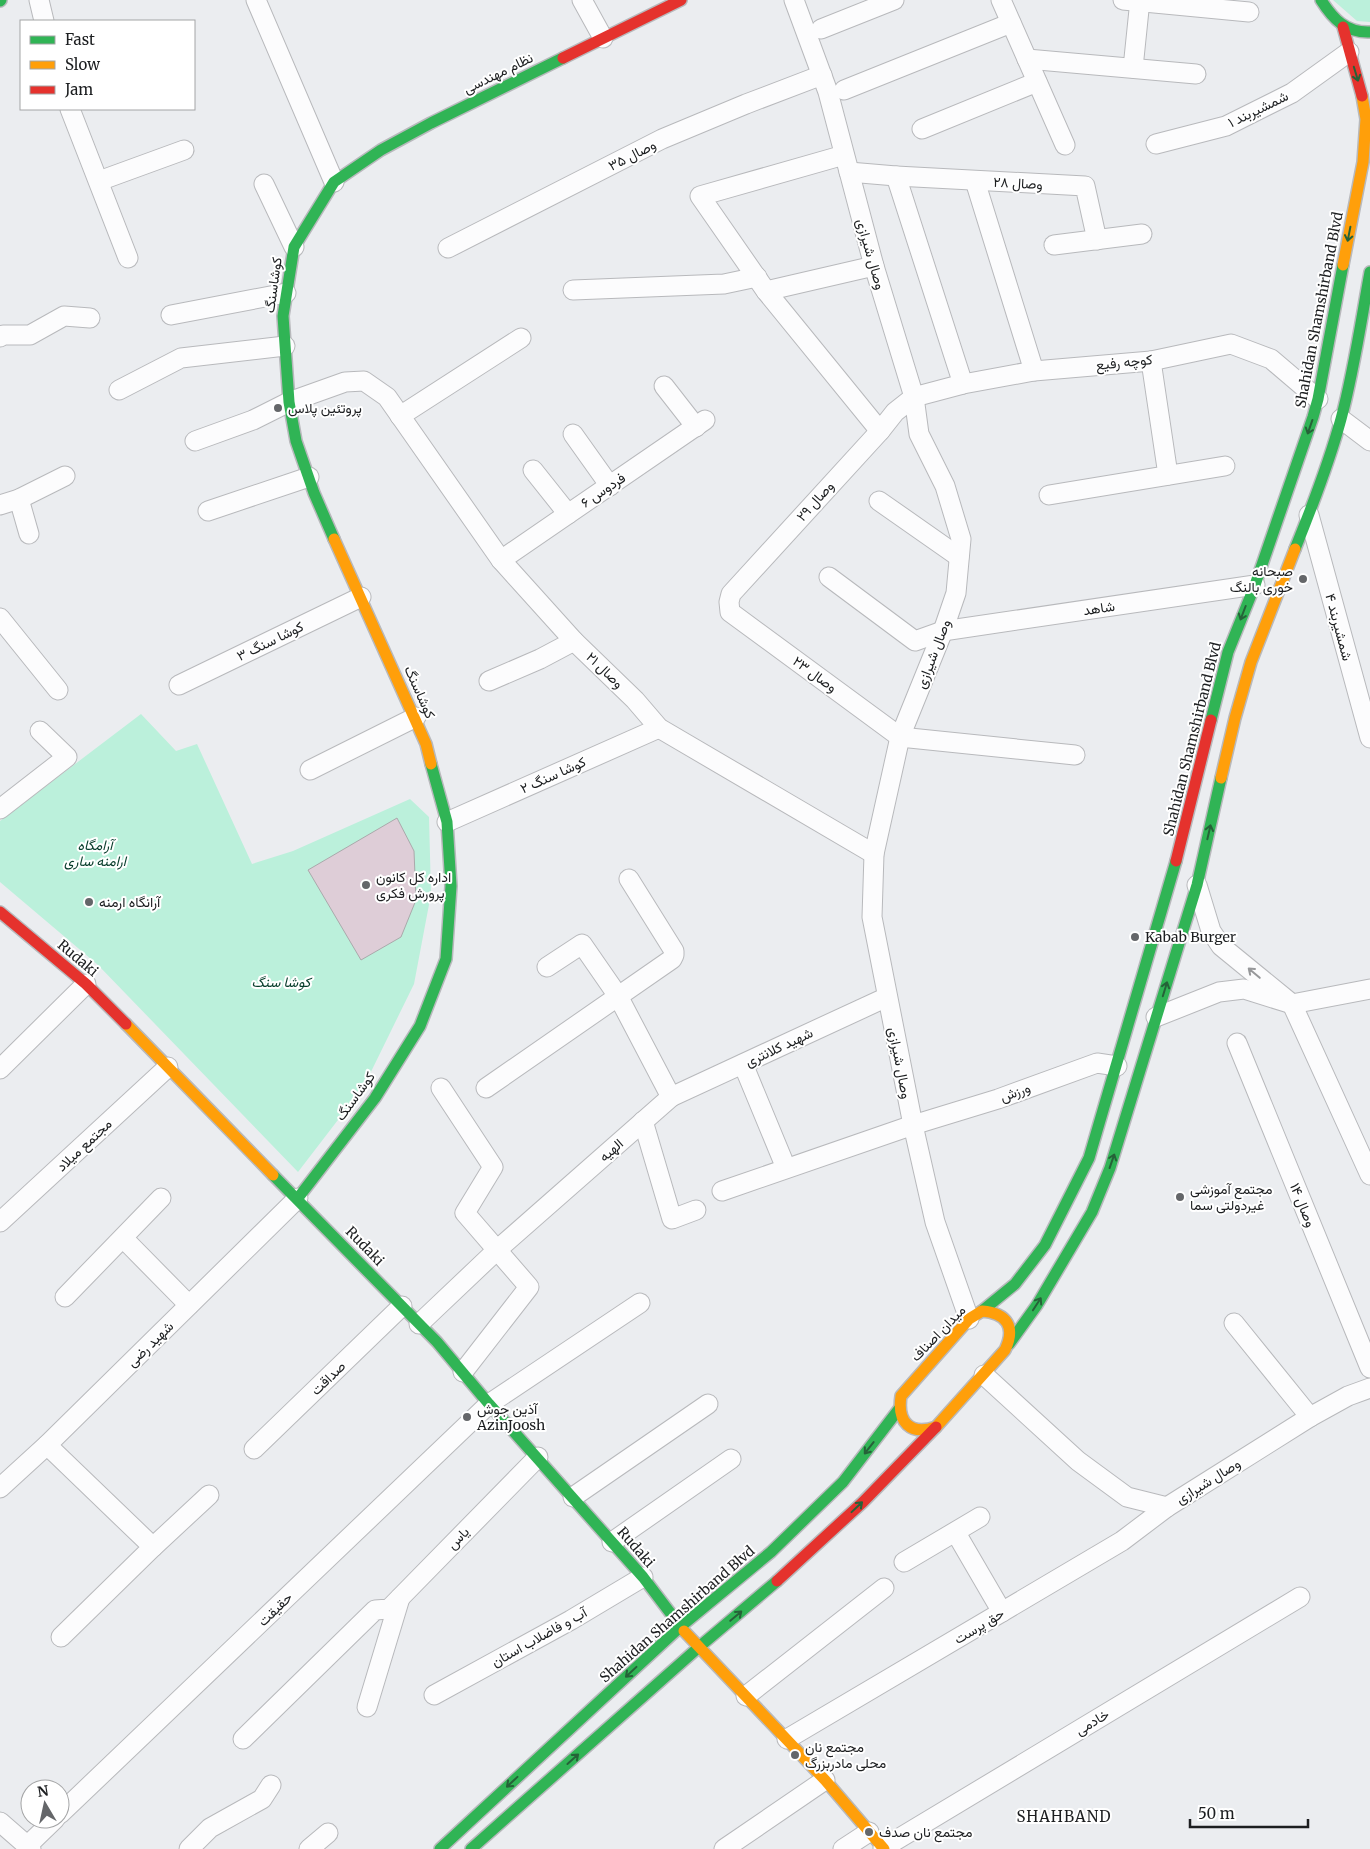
<svg xmlns="http://www.w3.org/2000/svg" width="1370" height="1849" font-family="Merriweather,Vazirmatn,serif">
  <rect width="100%" height="100%" fill="#ebedf0"/>
  <g fill="#bbf0db">
    <polygon points="1333,0 1370,0 1370,22 1357,21"/>
    <polygon points="141,714 176,751 197,744 252,864 293,851 410,799 429,817 431,894 414,984 364,1086 298,1172 98,965 0,882 0,821"/>
  </g>
  <polygon fill="#decdd7" stroke="#aaa9ab" points="397,818 414,851 416,900 401,937 361,960 308,870"/>
  <g fill="none" stroke-linecap="round" stroke-linejoin="round">
    <g stroke="#b8b9bc" stroke-width="21">
      <g id="street">
        <polyline points="39,0 44,21"/>
        <polyline points="256,0 334,182"/>
        <polyline points="582,0 603,38"/>
        <polyline points="794,0 828,92 874,266 914,397 919,434 945,486 961,539 956,593 943,631 900,737 874,854 872,917 913,1125 935,1222 969,1319"/>
        <polyline points="1001,0 1065,145"/>
        <polyline points="1123,0 1249,12"/>
        <polyline points="821,29 894,0"/>
        <polyline points="1027,59 1196,74"/>
        <polyline points="1133,68 1140,0"/>
        <polyline points="844,90 1011,23"/>
        <polyline points="70,109 128,258"/>
        <polyline points="922,129 1037,82"/>
        <polyline points="1156,144 1226,126 1292,93 1349,52"/>
        <polyline points="844,155 700,196 766,291 880,431"/>
        <polyline points="849,172 896,176 963,384"/>
        <polyline points="896,176 1085,186 1097,240"/>
        <polyline points="99,181 184,150"/>
        <polyline points="975,181 1034,371"/>
        <polyline points="264,184 294,247"/>
        <polyline points="1054,245 1142,234"/>
        <polyline points="448,248 662,139 746,104 822,75"/>
        <polyline points="573,290 724,284 757,277"/>
        <polyline points="766,291 874,266"/>
        <polyline points="171,315 286,293"/>
        <polyline points="0,337 3,335 30,335 64,316 90,318"/>
        <polyline points="1151,361 1168,475"/>
        <polyline points="664,386 696,427"/>
        <polyline points="119,390 181,358 285,346"/>
        <polyline points="400,416 521,338"/>
        <polyline points="1341,419 1370,441"/>
        <polyline points="573,434 610,486"/>
        <polyline points="195,441 253,420 289,402 345,382 364,381 387,397 501,560 574,641 635,700 659,728 874,854"/>
        <polyline points="533,470 568,514"/>
        <polyline points="1049,495 1225,466"/>
        <polyline points="19,499 29,534"/>
        <polyline points="879,501 959,557"/>
        <polyline points="0,505 19,499 65,476"/>
        <polyline points="208,511 309,477"/>
        <polyline points="1309,515 1370,738"/>
        <polyline points="501,560 705,420"/>
        <polyline points="829,577 915,641 943,631 1255,585"/>
        <polyline points="0,618 58,690"/>
        <polyline points="489,681 540,659 574,641"/>
        <polyline points="179,685 361,597"/>
        <polyline points="1075,755 900,737 730,612 729,602 731,594 880,431 895,412 914,397 963,384 1034,371 1151,361 1231,344 1271,359 1318,399"/>
        <polyline points="310,770 416,717"/>
        <polyline points="0,809 67,757 40,731"/>
        <polyline points="447,822 659,728"/>
        <polyline points="1197,885 1211,931 1221,946 1292,1004 1370,1175"/>
        <polyline points="1156,1017 1219,992 1244,989 1292,1004 1370,989"/>
        <polyline points="1237,1043 1370,1368"/>
        <polyline points="743,1064 786,1168"/>
        <polyline points="0,1069 86,984"/>
        <polyline points="441,1088 493,1167 465,1213 529,1287 463,1372"/>
        <polyline points="486,1088 672,959 674,955 674,951 629,879"/>
        <polyline points="671,1097 887,997"/>
        <polyline points="643,1121 672,1219 696,1210"/>
        <polyline points="722,1191 913,1125 998,1099 1097,1063 1117,1066"/>
        <polyline points="0,1222 168,1067"/>
        <polyline points="123,1238 189,1305"/>
        <polyline points="65,1297 161,1198"/>
        <polyline points="1234,1323 1310,1417"/>
        <polyline points="419,1324 497,1250 671,1097 618,996 582,944 547,967"/>
        <polyline points="984,1375 1078,1461 1127,1497 1167,1507"/>
        <polyline points="47,1445 153,1547 61,1637"/>
        <polyline points="254,1449 402,1306"/>
        <polyline points="0,1488 47,1445 298,1198"/>
        <polyline points="573,1497 708,1404"/>
        <polyline points="956,1533 1002,1612"/>
        <polyline points="612,1542 731,1459"/>
        <polyline points="153,1547 209,1495"/>
        <polyline points="904,1562 980,1517"/>
        <polyline points="434,1695 571,1620 643,1577"/>
        <polyline points="746,1696 884,1588"/>
        <polyline points="367,1707 400,1598"/>
        <polyline points="243,1739 375,1610 389,1609 538,1457"/>
        <polyline points="787,1739 1122,1541 1167,1507 1310,1417 1348,1396 1370,1388"/>
        <polyline points="60,1814 489,1404 640,1303"/>
        <polyline points="0,1822 31,1849"/>
        <polyline points="27,1846 55,1819"/>
        <polyline points="883,1848 1300,1597"/>
        <polyline points="189,1849 210,1828 262,1799 271,1785"/>
        <polyline points="309,1849 328,1833"/>
        <polyline points="724,1849 825,1780"/>
        <polyline points="843,1849 869,1832"/>
      </g>
    </g>
    <g stroke="#b8b9bc" stroke-width="14">
      <g id="fast">
        <path d="M1321,0C1333,19 1346,33 1370,32"/>
        <polyline points="0,1 1,0"/>
        <polyline points="334,539 314,493 296,441 289,402 283,316 294,247 334,182 381,150 431,123 563,58"/>
        <path d="M1295,549C1312,507 1329,463 1341,419C1354,371 1361,321 1370,272"/>
        <polyline points="1211,720 1228,652 1255,585 1313,417 1318,399 1343,265"/>
        <polyline points="273,1175 437,1342 489,1404 643,1577 684,1631"/>
        <polyline points="298,1198 375,1098 420,1026 446,959 451,886 447,822 431,764"/>
        <polyline points="982,1311 1015,1284 1045,1245 1089,1158 1176,861"/>
        <polyline points="1009,1344 1037,1305 1092,1212 1110,1168 1197,885 1221,778"/>
        <polyline points="440,1849 680,1627 771,1552 843,1482 899,1409"/>
        <polyline points="471,1849 699,1647 777,1581"/>
      </g>
    </g>
    <g stroke="#b8b9bc" stroke-width="14">
      <g id="slow">
        <polyline points="1343,265 1363,162 1366,119 1362,96"/>
        <polyline points="334,539 426,744 431,764"/>
        <polyline points="1221,778 1235,718 1251,662 1295,549"/>
        <polyline points="126,1024 273,1175"/>
        <path d="M982,1311C1007,1313 1016,1327 1005,1350L936,1427C910,1436 897,1422 901,1396L969,1319Z"/>
        <polyline points="684,1631 825,1780 884,1849"/>
      </g>
    </g>
    <g stroke="#b8b9bc" stroke-width="14">
      <g id="jam">
        <polyline points="1343,27 1362,96"/>
        <polyline points="563,58 681,0"/>
        <polyline points="1176,861 1211,720"/>
        <polyline points="0,912 86,984 126,1024"/>
        <polyline points="777,1581 863,1502 936,1427"/>
      </g>
    </g>
    <use href="#street" stroke="#fcfcfd" stroke-width="19"/>
    <use href="#fast" stroke="#30b455" stroke-width="11"/>
    <use href="#slow" stroke="#ff9f0a" stroke-width="11"/>
    <use href="#jam" stroke="#e5322d" stroke-width="11"/>
  </g>
  <defs><path id="oneway-shaft" d="M-6 0H5M1.5-3L5.5 0L1.5 3" fill="none" stroke-width="1.6" stroke-linecap="round" stroke-linejoin="round" transform="scale(1.25)"/></defs>
  <g stroke="#256238">
    <use href="#oneway-shaft" transform="translate(1356 74) rotate(73)"/>
    <use href="#oneway-shaft" transform="translate(1349 234) rotate(101)"/>
    <use href="#oneway-shaft" transform="translate(1310 427) rotate(109)"/>
    <use href="#oneway-shaft" transform="translate(1243 613) rotate(111)"/>
    <use href="#oneway-shaft" transform="translate(1209 832) rotate(-77)"/>
    <use href="#oneway-shaft" transform="translate(1165 989) rotate(-73)"/>
    <use href="#oneway-shaft" transform="translate(1112 1161) rotate(-71)"/>
    <use href="#oneway-shaft" transform="translate(1037 1304) rotate(-57)"/>
    <use href="#oneway-shaft" transform="translate(869 1448) rotate(128)"/>
    <use href="#oneway-shaft" transform="translate(857 1507) rotate(-43)"/>
    <use href="#oneway-shaft" transform="translate(736 1616) rotate(-40)"/>
    <use href="#oneway-shaft" transform="translate(631 1672) rotate(137)"/>
    <use href="#oneway-shaft" transform="translate(573 1759) rotate(-42)"/>
    <use href="#oneway-shaft" transform="translate(512 1782) rotate(137)"/>
  </g>
  <use stroke="#97989a" href="#oneway-shaft" transform="translate(1254 973) rotate(-140)"/>
  <g fill="#646669" stroke="#fff" stroke-width="2">
    <circle cx="278" cy="408" r="5"/>
    <circle cx="1303" cy="579" r="5"/>
    <circle cx="366" cy="885" r="5"/>
    <circle cx="89" cy="902" r="5"/>
    <circle cx="1135" cy="937" r="5"/>
    <circle cx="1180" cy="1197" r="5"/>
    <circle cx="467" cy="1417" r="5"/>
    <circle cx="795" cy="1755" r="5"/>
    <circle cx="869" cy="1832" r="5"/>
  </g>
  <g text-anchor="middle" stroke-width="4" stroke-linejoin="round" paint-order="stroke">
    <g font-size="14" fill="#1c1e20" stroke="#fff">
      <text transform="translate(498 73) rotate(-26)" y="5">نظام مهندسی</text>
      <text transform="translate(1258 109) rotate(-26)" y="5">شمشیربند ۱</text>
      <text transform="translate(632 155) rotate(-27)" y="5">وصال ۳۵</text>
      <text transform="translate(1018 183) rotate(3)" y="5">وصال ۲۸</text>
      <text transform="translate(871 254) rotate(74)" y="5">وصال شیرازی</text>
      <text transform="translate(273 285) rotate(-82)" y="5">کوشاسنگ</text>
      <text transform="translate(1319 310) rotate(-79)" y="5">Shahidan Shamshirband Blvd</text>
      <text transform="translate(1124 362) rotate(-6)" y="5">کوچه رفیع</text>
      <text transform="translate(603 490) rotate(-34)" y="5">فردوس ۶</text>
      <text transform="translate(815 501) rotate(-48)" y="5">وصال ۲۹</text>
      <text transform="translate(1099 608) rotate(-8)" y="5">شاهد</text>
      <text transform="translate(1339 627) rotate(75)" y="5">شمشیربند ۴</text>
      <text transform="translate(270 641) rotate(-26)" y="5">کوشا سنگ ۳</text>
      <text transform="translate(933 654) rotate(-69)" y="5">وصال شیرازی</text>
      <text transform="translate(605 670) rotate(44)" y="5">وصال ۲۱</text>
      <text transform="translate(815 674) rotate(36)" y="5">وصال ۲۳</text>
      <text transform="translate(420 692) rotate(66)" y="5">کوشاسنگ</text>
      <text transform="translate(1192 739) rotate(-76)" y="5">Shahidan Shamshirband Blvd</text>
      <text transform="translate(553 775) rotate(-24)" y="5">کوشا سنگ ۲</text>
      <text transform="translate(78 958) rotate(40)" y="5">Rudaki</text>
      <text transform="translate(779 1047) rotate(-25)" y="5">شهید کلانتری</text>
      <text transform="translate(900 1063) rotate(79)" y="5">وصال شیرازی</text>
      <text transform="translate(1015 1092) rotate(-20)" y="5">ورزش</text>
      <text transform="translate(355 1096) rotate(-54)" y="5">کوشاسنگ</text>
      <text transform="translate(84 1145) rotate(-43)" y="5">مجتمع میلاد</text>
      <text transform="translate(611 1150) rotate(-41)" y="5">الهیه</text>
      <text transform="translate(1303 1205) rotate(68)" y="5">وصال ۱۴</text>
      <text transform="translate(365 1246) rotate(46)" y="5">Rudaki</text>
      <text transform="translate(938 1333) rotate(-46)" y="5">میدان اصناف</text>
      <text transform="translate(150 1344) rotate(-44)" y="5">شهید رضی</text>
      <text transform="translate(328 1378) rotate(-44)" y="5">صداقت</text>
      <text transform="translate(1208 1481) rotate(-32)" y="5">وصال شیرازی</text>
      <text transform="translate(458 1538) rotate(-46)" y="5">یاس</text>
      <text transform="translate(636 1547) rotate(49)" y="5">Rudaki</text>
      <text transform="translate(275 1609) rotate(-44)" y="5">حقیقت</text>
      <text transform="translate(677 1614) rotate(-41)" y="5">Shahidan Shamshirband Blvd</text>
      <text transform="translate(979 1626) rotate(-31)" y="5">حق پرست</text>
      <text transform="translate(539 1637) rotate(-29)" y="5">آب و فاضلاب استان</text>
      <text transform="translate(1092 1722) rotate(-31)" y="5">خادمی</text>
    </g>
    <g font-size="14" fill="#1c1e20" stroke="#fff" text-anchor="start">
      <text x="288" y="413">پروتئین پلاس</text>
      <text x="1293" y="576" text-anchor="end">صبحانه<tspan x="1293" dy="16">خوری بالنگ</tspan></text>
      <text x="376" y="882">اداره کل کانون<tspan x="376" dy="16">پرورش فکری</tspan></text>
      <text x="99" y="907">آرانگاه ارمنه</text>
      <text x="1145" y="942">Kabab Burger</text>
      <text x="1190" y="1194">مجتمع آموزشی<tspan x="1190" dy="16">غیردولتی سما</tspan></text>
      <text x="477" y="1414">آذین جوش<tspan x="477" dy="16">AzinJoosh</tspan></text>
      <text x="805" y="1752">مجتمع نان<tspan x="805" dy="16">محلی مادربزرگ</tspan></text>
      <text x="879" y="1837">مجتمع نان صدف</text>
    </g>
    <g font-size="14" font-style="italic" fill="#063c2a" stroke="#fff">
      <text x="95" y="850">آرامگاه<tspan x="95" dy="16">ارامنه ساری</tspan></text>
      <text x="281" y="987">کوشا سنگ</text>
    </g>
    <g font-size="15" letter-spacing="1" fill="#1c1e20" stroke="#fff">
      <text x="1064" y="1822">SHAHBAND</text>
    </g>
  </g>
  <rect x="20" y="20" width="175" height="90" fill="#ffffff" stroke="#a4a5a6"/>
  <rect x="30" y="36" width="25" height="8" fill="#30b455" stroke="#a4a5a6"/>
  <text x="65" y="45" font-size="15" fill="#1c1e20">Fast</text>
  <rect x="30" y="61" width="25" height="8" fill="#ff9f0a" stroke="#a4a5a6"/>
  <text x="65" y="70" font-size="15" fill="#1c1e20">Slow</text>
  <rect x="30" y="86" width="25" height="8" fill="#e5322d" stroke="#a4a5a6"/>
  <text x="65" y="95" font-size="15" fill="#1c1e20">Jam</text>
  <g transform="translate(45 1804) rotate(351)"><circle r="24" fill="#ffffff" stroke="#a4a5a6"/>
  <path d="M0-4L9 19L0 12L-9 19Z" fill="#646669"/>
  <text y="-8" font-size="14" font-weight="bold" text-anchor="middle" fill="#1c1e20">N</text>
  </g>
  <path d="M1190 1819v8h118v-8" fill="none" stroke="#1c1e20" stroke-width="2.5"/>
  <text x="1198" y="1819" font-size="15" fill="#1c1e20" stroke="#ffffff" stroke-width="4" paint-order="stroke">50 m</text>
</svg>
